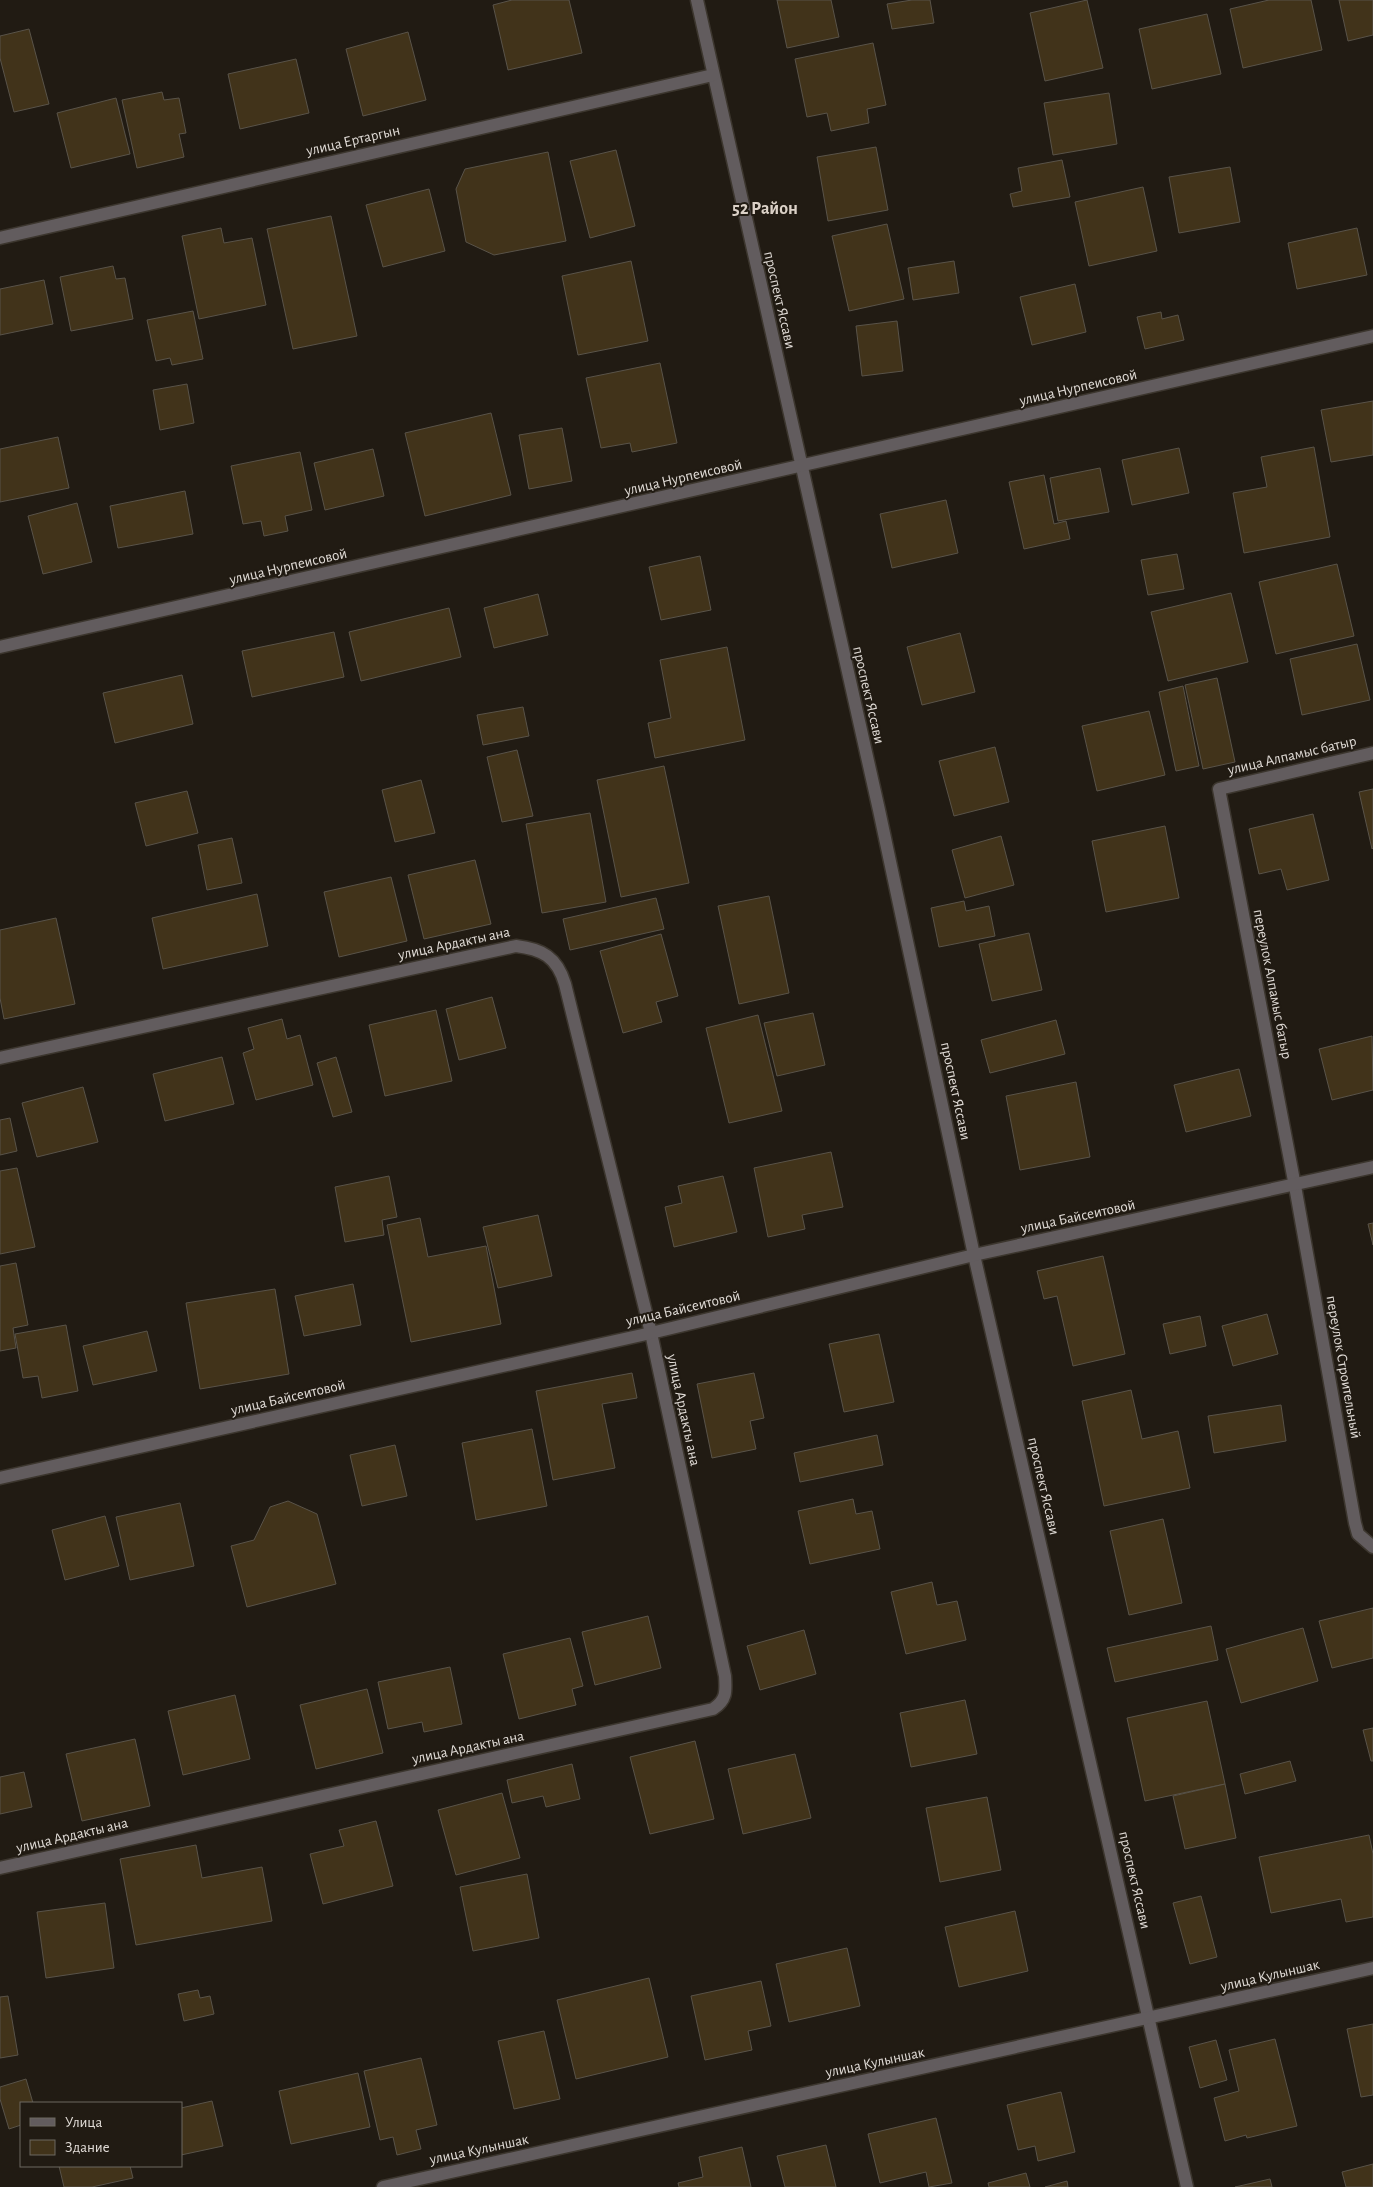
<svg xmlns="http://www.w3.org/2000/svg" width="1373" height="2187" font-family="'Alegreya Sans',sans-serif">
  <rect width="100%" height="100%" fill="#211b13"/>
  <g fill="#41331a" stroke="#595349">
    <polygon points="512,0 569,0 582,53 508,70 493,5"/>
    <polygon points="777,0 831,0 839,37 787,48"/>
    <polygon points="912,0 930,0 934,23 892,29 887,4"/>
    <polygon points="1087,0 1103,68 1045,81 1030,13"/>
    <polygon points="1269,0 1311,0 1322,50 1243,68 1230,9"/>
    <polygon points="1339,0 1373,0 1373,35 1348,41"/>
    <polygon points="1207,14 1221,74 1152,89 1139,29"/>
    <polygon points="29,29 49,104 14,112 0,58 0,36"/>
    <polygon points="408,32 426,100 363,116 346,49"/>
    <polygon points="873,43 886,105 867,109 869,123 831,131 827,113 807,117 795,59"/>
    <polygon points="296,59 309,113 240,129 228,74"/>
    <polygon points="162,92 164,100 179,98 186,133 179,134 184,157 137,168 122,100"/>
    <polygon points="1109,93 1117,144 1053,155 1044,103"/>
    <polygon points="116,98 130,154 71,168 57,113"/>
    <polygon points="876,147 888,210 828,221 817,157"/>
    <polygon points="616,150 635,226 590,238 570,161"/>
    <polygon points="548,152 566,241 494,255 466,242 456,189 465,169"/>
    <polygon points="1062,160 1070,197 1013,207 1010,194 1022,191 1018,168"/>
    <polygon points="1230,167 1240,222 1179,233 1169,177"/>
    <polygon points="1143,187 1157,251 1089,266 1075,202"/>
    <polygon points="429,189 445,251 383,267 366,205"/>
    <polygon points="331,216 357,336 293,349 267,229"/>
    <polygon points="887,224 904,299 849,311 832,236"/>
    <polygon points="221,228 224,243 252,238 266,305 199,319 182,236"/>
    <polygon points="1357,228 1367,275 1297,289 1288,243"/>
    <polygon points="631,261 648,341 578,355 562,276"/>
    <polygon points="954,261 959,293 913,300 908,268"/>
    <polygon points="113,266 116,279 125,278 133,319 71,331 60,277"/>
    <polygon points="44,280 53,324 0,335 0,289"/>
    <polygon points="1075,284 1086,332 1032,345 1020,297"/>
    <polygon points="193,311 203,359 172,365 170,358 156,361 147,320"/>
    <polygon points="1161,312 1162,319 1178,315 1184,340 1145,349 1137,317"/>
    <polygon points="897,321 903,371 862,376 856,326"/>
    <polygon points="660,363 677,443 632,452 630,443 601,448 586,378"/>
    <polygon points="187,384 194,423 160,430 153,390"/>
    <polygon points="1373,401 1373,455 1331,462 1321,410"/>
    <polygon points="491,413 511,495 425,516 405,433"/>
    <polygon points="562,428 572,481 529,489 519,435"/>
    <polygon points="58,437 69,488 0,502 0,449"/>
    <polygon points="1314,447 1330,537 1244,553 1233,493 1267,487 1261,457"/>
    <polygon points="1179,448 1189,493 1132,505 1122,460"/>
    <polygon points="373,449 384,496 325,510 314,463"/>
    <polygon points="300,452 312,510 285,516 288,531 264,536 261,521 243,524 231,466"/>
    <polygon points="1100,468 1109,512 1058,521 1050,478"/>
    <polygon points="1044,475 1054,524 1066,521 1070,539 1024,549 1009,482"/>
    <polygon points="185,491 193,534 118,548 110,506"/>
    <polygon points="946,500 958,553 892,568 880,514"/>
    <polygon points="77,503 92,562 43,574 28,516"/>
    <polygon points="1177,554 1184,589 1148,595 1141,560"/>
    <polygon points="700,556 711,610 661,620 649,567"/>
    <polygon points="1337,564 1354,636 1276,654 1259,582"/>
    <polygon points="1231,593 1248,662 1168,681 1151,612"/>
    <polygon points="538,594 548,635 494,648 484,608"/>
    <polygon points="449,608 461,657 361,681 349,632"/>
    <polygon points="334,632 344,677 252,697 242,651"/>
    <polygon points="960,633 975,692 922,705 907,647"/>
    <polygon points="1357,644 1370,700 1302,715 1290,659"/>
    <polygon points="727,647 745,740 655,758 648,723 671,718 660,660"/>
    <polygon points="182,675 193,724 115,743 103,693"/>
    <polygon points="1217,678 1235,762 1203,769 1185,685"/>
    <polygon points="1183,686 1199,766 1176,771 1159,692"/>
    <polygon points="523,707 529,736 483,745 477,715"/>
    <polygon points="1149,711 1165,775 1097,791 1082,726"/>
    <polygon points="995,747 1009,802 954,816 939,761"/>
    <polygon points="517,750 533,816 502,822 487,757"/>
    <polygon points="664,766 689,883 621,897 597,780"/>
    <polygon points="421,780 435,833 395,842 382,790"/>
    <polygon points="1373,789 1373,848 1372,849 1359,792"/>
    <polygon points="187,791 198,833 146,846 135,803"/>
    <polygon points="590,813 606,902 542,913 526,824"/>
    <polygon points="1313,814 1329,880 1287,890 1281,869 1259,874 1249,829"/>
    <polygon points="1165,826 1179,898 1106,912 1092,841"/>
    <polygon points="1001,836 1014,885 965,898 952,850"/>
    <polygon points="232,838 242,883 207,890 198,845"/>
    <polygon points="475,860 491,924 424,939 408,875"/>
    <polygon points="391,877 407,941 339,957 324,892"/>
    <polygon points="257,894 268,946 163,969 152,918"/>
    <polygon points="769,896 789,993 739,1004 718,906"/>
    <polygon points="656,898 664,929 570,950 563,919"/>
    <polygon points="964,901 966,911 989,906 995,936 939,947 931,908"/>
    <polygon points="56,918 75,1004 4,1019 0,998 0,930"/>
    <polygon points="1029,933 1042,990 992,1001 979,944"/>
    <polygon points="661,934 678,996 656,1002 662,1022 623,1033 600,951"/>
    <polygon points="492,997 506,1048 459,1060 446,1009"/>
    <polygon points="436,1010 452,1081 385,1096 369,1025"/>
    <polygon points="813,1013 825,1065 777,1076 764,1023"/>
    <polygon points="758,1015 782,1111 729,1123 706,1028"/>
    <polygon points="282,1019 287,1039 300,1035 313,1085 256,1100 243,1053 254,1049 248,1028"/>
    <polygon points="1056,1020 1065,1054 990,1073 981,1040"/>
    <polygon points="1372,1036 1373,1090 1332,1100 1319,1049"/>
    <polygon points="222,1057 234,1104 165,1121 153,1074"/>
    <polygon points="336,1057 352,1112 333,1117 317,1063"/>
    <polygon points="1239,1069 1251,1116 1186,1132 1174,1085"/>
    <polygon points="1076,1082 1090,1157 1020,1170 1006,1096"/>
    <polygon points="83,1087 98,1142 37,1157 22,1103"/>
    <polygon points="10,1118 17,1151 0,1155 0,1120"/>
    <polygon points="831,1152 843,1207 802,1215 805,1229 768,1237 754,1168"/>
    <polygon points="17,1168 35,1247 0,1254 0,1171"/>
    <polygon points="389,1176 397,1217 382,1220 384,1235 345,1242 335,1187"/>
    <polygon points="723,1176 737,1232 674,1247 665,1207 682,1203 678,1186"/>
    <polygon points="538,1215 552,1276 498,1288 483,1227"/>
    <polygon points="420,1218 428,1257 486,1246 501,1324 411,1342 387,1225"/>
    <polygon points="1373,1223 1373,1245 1368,1224"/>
    <polygon points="1103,1256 1125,1354 1073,1366 1057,1296 1044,1299 1037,1271"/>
    <polygon points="16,1263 28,1325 13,1328 16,1348 0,1351 0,1266"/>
    <polygon points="353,1284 361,1325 304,1336 295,1296"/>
    <polygon points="275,1289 289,1374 200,1389 186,1303"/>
    <polygon points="1267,1314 1278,1354 1233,1366 1222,1326"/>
    <polygon points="1200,1316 1206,1346 1170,1354 1163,1324"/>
    <polygon points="66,1325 78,1391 42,1398 38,1376 23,1378 15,1334"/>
    <polygon points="147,1331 157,1371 93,1385 83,1346"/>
    <polygon points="879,1334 894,1402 844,1412 829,1344"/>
    <polygon points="632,1373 637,1398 602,1404 615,1468 553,1480 536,1391"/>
    <polygon points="754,1373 764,1418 750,1421 756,1449 712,1458 697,1384"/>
    <polygon points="1131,1390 1142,1439 1178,1431 1190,1488 1104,1506 1082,1401"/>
    <polygon points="1281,1405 1286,1441 1214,1453 1208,1416"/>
    <polygon points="532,1429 547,1506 476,1520 462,1443"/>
    <polygon points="877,1435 883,1465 800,1482 794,1453"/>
    <polygon points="395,1445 407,1496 362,1506 350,1455"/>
    <polygon points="853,1499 856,1514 872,1511 880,1549 810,1564 798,1511"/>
    <polygon points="288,1501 317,1514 336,1584 247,1607 231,1546 254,1540 270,1507"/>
    <polygon points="180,1503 194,1566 130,1580 116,1517"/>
    <polygon points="105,1516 119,1566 65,1580 52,1530"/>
    <polygon points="1163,1519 1182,1603 1129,1615 1110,1531"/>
    <polygon points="932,1582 937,1605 957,1601 966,1640 906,1654 891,1592"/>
    <polygon points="1373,1608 1373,1658 1332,1668 1319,1621"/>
    <polygon points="648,1616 661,1668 595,1685 582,1632"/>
    <polygon points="1211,1626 1218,1660 1115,1682 1107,1648"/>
    <polygon points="1303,1628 1318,1681 1241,1703 1226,1649"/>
    <polygon points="804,1630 816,1674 760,1690 747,1646"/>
    <polygon points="570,1638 583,1686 572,1689 576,1705 519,1719 503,1654"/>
    <polygon points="450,1667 462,1724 424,1732 422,1722 388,1729 378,1682"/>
    <polygon points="367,1689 383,1753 316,1769 300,1705"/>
    <polygon points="235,1695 250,1759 183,1775 168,1711"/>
    <polygon points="965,1700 977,1754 911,1767 900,1713"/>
    <polygon points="1207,1701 1225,1784 1145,1801 1127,1718"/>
    <polygon points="1373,1728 1373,1761 1371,1761 1363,1730"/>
    <polygon points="135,1739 150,1806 82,1821 66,1754"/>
    <polygon points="695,1741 714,1819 650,1834 630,1757"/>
    <polygon points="795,1754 811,1818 743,1834 728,1769"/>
    <polygon points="1290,1761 1296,1781 1245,1794 1240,1774"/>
    <polygon points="572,1764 580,1799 546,1807 543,1796 512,1803 507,1780"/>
    <polygon points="24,1772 32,1807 0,1814 0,1777"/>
    <polygon points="1225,1784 1236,1838 1185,1849 1173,1796"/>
    <polygon points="502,1793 520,1858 456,1875 438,1810"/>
    <polygon points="987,1797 1001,1870 940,1882 926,1808"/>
    <polygon points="376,1821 393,1886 323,1904 310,1854 344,1846 339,1830"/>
    <polygon points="1369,1835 1373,1854 1373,1917 1346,1922 1341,1899 1271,1913 1259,1857"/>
    <polygon points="196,1845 202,1878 262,1867 272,1921 136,1945 120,1859"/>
    <polygon points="527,1874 539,1938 473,1951 460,1887"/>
    <polygon points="1201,1896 1217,1957 1190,1964 1173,1903"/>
    <polygon points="105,1903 114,1968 46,1978 37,1912"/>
    <polygon points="1015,1911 1028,1971 959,1987 945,1927"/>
    <polygon points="847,1948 860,2006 789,2022 776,1964"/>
    <polygon points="649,1978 668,2057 576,2079 557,2000"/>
    <polygon points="761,1981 771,2026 748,2031 752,2050 705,2060 691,1996"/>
    <polygon points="198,1990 200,1998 210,1996 214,2014 184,2021 178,1994"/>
    <polygon points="8,1996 18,2055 0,2058 0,1997"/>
    <polygon points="1373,2024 1373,2095 1361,2097 1347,2029"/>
    <polygon points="544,2031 560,2099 514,2109 498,2041"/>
    <polygon points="1275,2039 1297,2126 1247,2138 1246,2135 1225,2141 1214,2098 1239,2091 1229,2050"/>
    <polygon points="1216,2040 1227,2080 1200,2088 1189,2047"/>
    <polygon points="421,2058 437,2125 416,2130 421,2149 397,2155 393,2137 380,2140 364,2071"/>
    <polygon points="358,2073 370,2127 291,2144 279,2091"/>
    <polygon points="26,2079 33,2103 21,2103 21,2125 9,2129 0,2099 0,2087"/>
    <polygon points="1061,2092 1075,2152 1038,2161 1035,2146 1018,2150 1007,2105"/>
    <polygon points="212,2101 223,2146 181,2155 181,2108"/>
    <polygon points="936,2118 952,2183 929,2187 926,2172 880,2183 868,2134"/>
    <polygon points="826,2145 836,2187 785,2187 777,2156"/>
    <polygon points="742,2147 751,2187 679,2187 678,2183 703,2177 699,2157"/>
    <polygon points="1373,2164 1373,2187 1346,2187 1342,2172"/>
    <polygon points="59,2166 130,2166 133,2178 92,2187 64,2187"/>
    <polygon points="1026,2173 1030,2187 989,2187 988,2183"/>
    <polygon points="1270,2179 1272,2187 1235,2187"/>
    <polygon points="1067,2181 1068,2187 1045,2187"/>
  </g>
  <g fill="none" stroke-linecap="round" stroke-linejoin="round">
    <g stroke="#3c362e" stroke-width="15">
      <g id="street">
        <polyline points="697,0 879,810 974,1255 1187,2187"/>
        <polyline points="0,238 713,75"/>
        <polyline points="0,647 1373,336"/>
        <polyline points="1373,753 1219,789 1295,1186 1355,1523 1358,1534 1373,1547"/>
        <path d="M0,1058L516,946C542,949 557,957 565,984L651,1333L725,1676C726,1691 727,1700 713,1709L0,1868"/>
        <polyline points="0,1478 651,1333 974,1255 1373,1167"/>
        <polyline points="383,2187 1373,1968"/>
      </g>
    </g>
    <use href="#street" stroke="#625c5e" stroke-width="12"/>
  </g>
  <g text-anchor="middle" stroke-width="4" stroke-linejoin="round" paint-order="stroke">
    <g font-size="15" fill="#e0dbd6" stroke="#211b13">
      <text transform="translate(353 140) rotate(-13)" y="5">улица Ертаргын</text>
      <text transform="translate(780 300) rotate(77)" y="5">проспект Яссави</text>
      <text transform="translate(1078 387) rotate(-13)" y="5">улица Нурпеисовой</text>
      <text transform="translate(683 477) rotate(-13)" y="5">улица Нурпеисовой</text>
      <text transform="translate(288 566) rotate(-13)" y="5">улица Нурпеисовой</text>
      <text transform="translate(869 695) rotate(77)" y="5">проспект Яссави</text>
      <text transform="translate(1292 755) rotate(-13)" y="5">улица Алпамыс батыр</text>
      <text transform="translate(454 943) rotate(-12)" y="5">улица Ардакты ана</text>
      <text transform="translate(1273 984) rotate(79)" y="5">переулок Алпамыс батыр</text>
      <text transform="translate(956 1091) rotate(78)" y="5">проспект Яссави</text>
      <text transform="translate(1078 1216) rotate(-12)" y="5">улица Байсеитовой</text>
      <text transform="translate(683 1308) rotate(-13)" y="5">улица Байсеитовой</text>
      <text transform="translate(1344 1367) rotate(80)" y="5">переулок Строительный</text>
      <text transform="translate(288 1397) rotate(-13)" y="5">улица Байсеитовой</text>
      <text transform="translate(684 1410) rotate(78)" y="5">улица Ардакты ана</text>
      <text transform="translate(1044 1486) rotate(77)" y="5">проспект Яссави</text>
      <text transform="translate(468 1747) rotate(-12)" y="5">улица Ардакты ана</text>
      <text transform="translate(72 1835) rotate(-13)" y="5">улица Ардакты ана</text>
      <text transform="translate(1135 1880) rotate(77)" y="5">проспект Яссави</text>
      <text transform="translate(1270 1975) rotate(-13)" y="5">улица Кулыншак</text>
      <text transform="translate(875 2062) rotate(-12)" y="5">улица Кулыншак</text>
      <text transform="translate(479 2149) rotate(-12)" y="5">улица Кулыншак</text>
    </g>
    <g font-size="18" font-weight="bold" fill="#dbd1c7" stroke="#211b13">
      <text x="765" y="214">52 Район</text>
    </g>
  </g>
  <rect x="20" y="2102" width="162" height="65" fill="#211b13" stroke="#6d6861"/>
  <rect x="30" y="2118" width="25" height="8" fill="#625c5e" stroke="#6d6861"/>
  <text x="65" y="2127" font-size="15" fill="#e0dbd6">Улица</text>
  <rect x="30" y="2140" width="25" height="15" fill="#41331a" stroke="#6d6861"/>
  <text x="65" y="2152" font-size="15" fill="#e0dbd6">Здание</text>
</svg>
